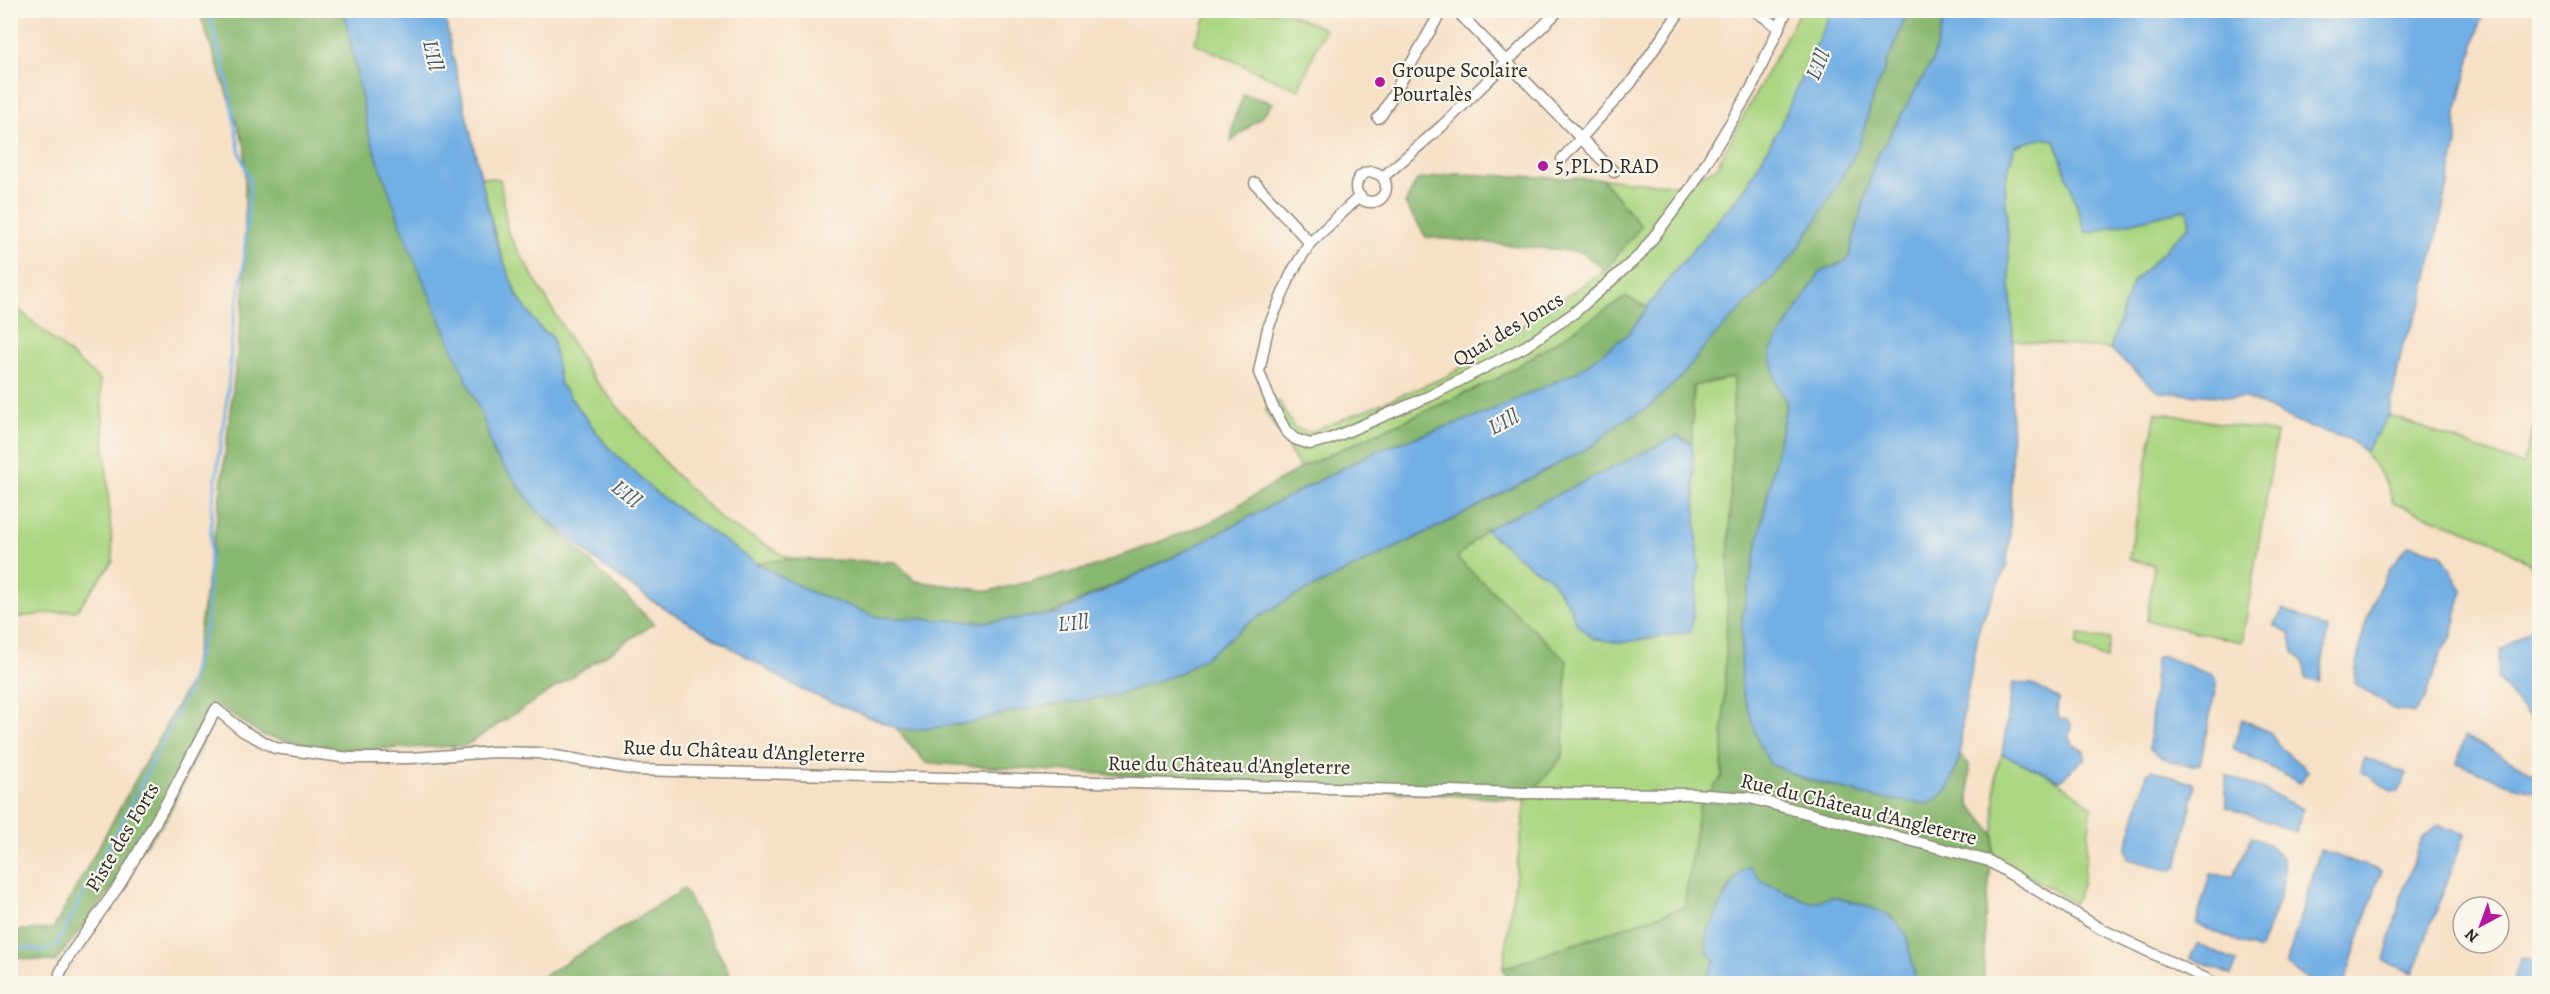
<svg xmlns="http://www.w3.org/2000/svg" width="2550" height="994" font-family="Alegreya,serif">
  <rect width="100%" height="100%" fill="#fbf7ec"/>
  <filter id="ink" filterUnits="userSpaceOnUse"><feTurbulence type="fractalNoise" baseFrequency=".0167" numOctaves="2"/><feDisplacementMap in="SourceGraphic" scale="12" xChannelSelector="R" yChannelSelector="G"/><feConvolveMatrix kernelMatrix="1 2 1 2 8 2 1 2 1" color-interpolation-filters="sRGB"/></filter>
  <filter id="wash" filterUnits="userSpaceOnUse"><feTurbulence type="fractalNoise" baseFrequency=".008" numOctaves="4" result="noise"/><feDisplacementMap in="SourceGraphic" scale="24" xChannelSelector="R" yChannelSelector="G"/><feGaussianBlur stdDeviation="1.35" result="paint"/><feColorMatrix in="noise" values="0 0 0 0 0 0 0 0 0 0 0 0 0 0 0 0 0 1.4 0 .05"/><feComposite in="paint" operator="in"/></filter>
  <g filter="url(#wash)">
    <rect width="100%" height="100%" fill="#f6e0c6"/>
    <g fill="#abd682" stroke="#6b8056" stroke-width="1.5">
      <polygon points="1209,11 1283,11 1325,29 1298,90 1194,43"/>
      <polygon points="1800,11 1831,11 1780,127 1746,187 1665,283 1649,308 1626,298 1497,379 1300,468 1265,410 1279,401 1293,427 1309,433 1448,376 1605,270 1641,226 1602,179 1678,185 1716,168"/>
      <polygon points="2043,138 2055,140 2086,233 2187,209 2190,225 2132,283 2110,349 2013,340 2005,182 2015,146"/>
      <path d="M481,177L500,179L508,233L590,374L671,470L724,522L791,559L756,563L656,493L606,445L560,384L552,336C511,315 491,220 481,177Z"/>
      <polygon points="10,302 100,380 113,561 77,610 11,618"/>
      <polygon points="1735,377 1722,777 1699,807 1684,907 1503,968 1526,800 1563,756 1456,558 1485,530 1531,567 1549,577 1569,605 1576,623 1620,643 1636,640 1699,571 1692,443 1693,386"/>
      <polygon points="2156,412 2277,433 2242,642 2147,621 2154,565 2129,559"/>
      <polygon points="2539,414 2539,570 2494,541 2393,503 2387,484 2365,452 2389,415 2522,465"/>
      <polygon points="2079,635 2110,639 2106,659 2076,646"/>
      <polygon points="2002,754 2050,776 2092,806 2082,886 2074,903 1993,854 1996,770"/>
    </g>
    <g fill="#88b770" stroke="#5a714e" stroke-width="1.5">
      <polygon points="199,11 344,11 357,70 485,423 494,454 537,510 654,624 465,746 338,750 264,736 219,706 167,818 55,962 11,957 11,931 53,929 192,678 219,505 245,287 245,147"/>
      <path d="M1908,11H1946L1932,62L1875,160L1848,260L1820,272L1777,385L1787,403L1742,618L1770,764L1801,778L1876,798L1948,790L1960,755L1969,764V803L1994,835L1984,932V983H1916L1906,933L1861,904L1833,897L1812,903L1761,881L1750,867C1724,879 1715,924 1707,950L1715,961L1704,983H1509L1503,968L1684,907L1699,807L1722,777L1734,377L1693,386L1692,443L1677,436L1485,530L1457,558L1567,661L1563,756L1526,800L926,763L896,728L914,730L971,723L1005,713L1059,702L1210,654L1247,624L1289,599L1444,524L1592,446L1622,421L1648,408L1682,376L1705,346L1875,92Z"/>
      <polygon points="1244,94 1273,103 1261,117 1231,142 1234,119"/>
      <polygon points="1455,174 1602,179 1641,226 1605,270 1581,252 1426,237 1405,204 1417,180"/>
      <polygon points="1626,297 1649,308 1628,334 1577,372 1481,415 1375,451 1171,558 1051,614 987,622 878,617 808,591 756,563 791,559 896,562 915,581 989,591 1090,568 1209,523 1300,468 1497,379"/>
      <polygon points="684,889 735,983 532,983"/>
    </g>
    <g fill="#72afe4" stroke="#4e6d88" stroke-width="1.5">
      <polygon points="1946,10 2483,11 2456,112 2457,143 2422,303 2403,344 2389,415 2365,452 2349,439 2309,427 2246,398 2159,392 2110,349 2132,283 2190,225 2187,209 2086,233 2055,140 2043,138 2015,146 2005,182 2013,340 2010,536 2006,567 1980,625 1963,715 1960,755 1948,790 1929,804 1876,798 1801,777 1770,764 1759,743 1741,688 1742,618 1787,403 1777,385 1770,352 1820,272 1848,260 1875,160 1932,62"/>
      <polygon points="344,11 444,11 451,49 495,238 517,296 542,331 552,336 560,384 606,445 656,493 756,563 808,591 878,617 987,622 1056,614 1171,558 1376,451 1481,415 1577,372 1628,334 1665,283 1746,187 1780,126 1831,11 1908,11 1875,92 1858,148 1818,218 1790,260 1705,346 1682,376 1648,408 1622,421 1592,446 1444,524 1289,599 1247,624 1210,654 1178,674 1116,695 1005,713 971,723 914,730 896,728 802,690 651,600 600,564 537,510 494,454 485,423 408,245 369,135"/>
      <polygon points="1677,436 1692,443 1699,571 1691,632 1620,643 1592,638 1576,623 1569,605 1549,577 1531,567 1485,530"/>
      <path d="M2409,545L2442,554L2462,591L2452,636L2440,654L2426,698L2414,713L2393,709L2354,683C2360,634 2373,581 2409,545Z"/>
      <polygon points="2283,609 2328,629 2319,682 2306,679 2304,663 2293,652 2290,634 2274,626"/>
      <polygon points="2539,623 2539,723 2532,721 2497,678 2500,651"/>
      <path d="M2161,655L2214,676L2217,682L2200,764C2185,768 2159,759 2149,748L2156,658Z"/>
      <polygon points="2013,683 2032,684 2059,699 2057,708 2059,719 2068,720 2072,728 2068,736 2072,744 2084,751 2085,758 2060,780 2002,754"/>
      <polygon points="2242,719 2269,732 2281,748 2308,771 2300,783 2233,748"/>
      <polygon points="2465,736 2539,776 2539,792 2516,787 2457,763"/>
      <polygon points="2364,758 2406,773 2403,785 2398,791 2391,791 2361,771"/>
      <polygon points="2152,770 2192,783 2195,788 2177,867 2171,870 2128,859 2126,849 2147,774"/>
      <polygon points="2226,775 2266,791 2303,809 2296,832 2226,807"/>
      <polygon points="2438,825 2465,834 2413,973 2384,961 2402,894 2422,838"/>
      <path d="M2251,837C2263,842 2274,845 2281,857C2293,875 2267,931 2259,950L2196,924L2210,874L2234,876Z"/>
      <polygon points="2320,850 2381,871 2344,983 2313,983 2286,965"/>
      <polygon points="1750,866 1761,881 1811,903 1833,897 1861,904 1889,915 1906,933 1916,983 1704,983 1715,961 1707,950 1706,936 1723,900 1741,871"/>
      <polygon points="2197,944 2237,962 2231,975 2190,958"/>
      <polygon points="2522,958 2539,963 2539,983 2511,983"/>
    </g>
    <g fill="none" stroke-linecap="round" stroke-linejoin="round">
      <polyline stroke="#72afe4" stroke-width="3" points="10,946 46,951 56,945 122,822 188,690 207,621 212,508 228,390 233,324 243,271 250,182 239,149 227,79 208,10"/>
    </g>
  </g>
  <g filter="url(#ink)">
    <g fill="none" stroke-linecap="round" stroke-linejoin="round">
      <g stroke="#908678" stroke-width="13">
        <g id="minor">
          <polyline points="1456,10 1614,172"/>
          <polyline points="1754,10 1778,27"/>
          <polyline points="1378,118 1382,114 1442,10"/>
          <polyline points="1562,159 1630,84 1681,10"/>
          <circle cx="1371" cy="187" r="15"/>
          <polyline points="1383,177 1442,126 1559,10"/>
          <polyline points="1255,183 1310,243"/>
          <polyline points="1360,196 1310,243 1292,272 1268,328 1259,372 1272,405 1286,431 1295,439 1310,444 1330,439 1430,396 1526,346 1574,313 1640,255 1691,188 1751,89 1787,10"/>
          <polyline points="59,984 60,973 67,959 120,884 172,793 216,709 243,731 275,748 349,758 411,758 494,752 538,753 637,770 1523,793 1692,794 1750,798 1989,861 2101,929 2217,984"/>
        </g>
      </g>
      <use href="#minor" stroke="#fff" stroke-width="10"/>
    </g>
  </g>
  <g fill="#b5179e" stroke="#fbf7ec" stroke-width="2">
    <circle cx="1380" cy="82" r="6"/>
    <circle cx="1543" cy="166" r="6"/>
  </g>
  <g text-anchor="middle" stroke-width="4.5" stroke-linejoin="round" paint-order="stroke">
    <g font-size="21" fill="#2b2b2b" stroke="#fbf7ec" text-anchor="start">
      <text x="1392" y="77">Groupe Scolaire<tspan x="1392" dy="24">Pourtalès</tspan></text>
      <text x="1555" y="173">5,PL.D.RAD</text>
    </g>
    <g font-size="21" fill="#2b2b2b" stroke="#fbf7ec">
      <text transform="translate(1508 329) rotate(-31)" y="7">Quai des Joncs</text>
      <text transform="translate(744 751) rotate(2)" y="7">Rue du Château d'Angleterre</text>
      <text transform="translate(1229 765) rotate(1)" y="7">Rue du Château d'Angleterre</text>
      <text transform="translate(1859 809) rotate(14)" y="7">Rue du Château d'Angleterre</text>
      <text transform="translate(122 837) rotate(-59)" y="7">Piste des Forts</text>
    </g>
    <g font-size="22" font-style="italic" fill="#44596c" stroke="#fbf7ec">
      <text transform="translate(434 55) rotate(78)" y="8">L'Ill</text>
      <text transform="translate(1817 64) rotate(-66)" y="8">L'Ill</text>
      <text transform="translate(1503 421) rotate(-27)" y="8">L'Ill</text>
      <text transform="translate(627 493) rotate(40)" y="8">L'Ill</text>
      <text transform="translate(1073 622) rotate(-5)" y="8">L'Ill</text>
    </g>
  </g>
  <rect width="2550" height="994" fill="none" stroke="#fbf7ec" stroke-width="36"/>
  <g transform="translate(2481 925) rotate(221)"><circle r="28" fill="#fbf7ec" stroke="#a8a59f" stroke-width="1.5"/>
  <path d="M0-4.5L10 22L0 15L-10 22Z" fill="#b5179e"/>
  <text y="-9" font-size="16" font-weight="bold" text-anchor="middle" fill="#2b2b2b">N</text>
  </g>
</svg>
